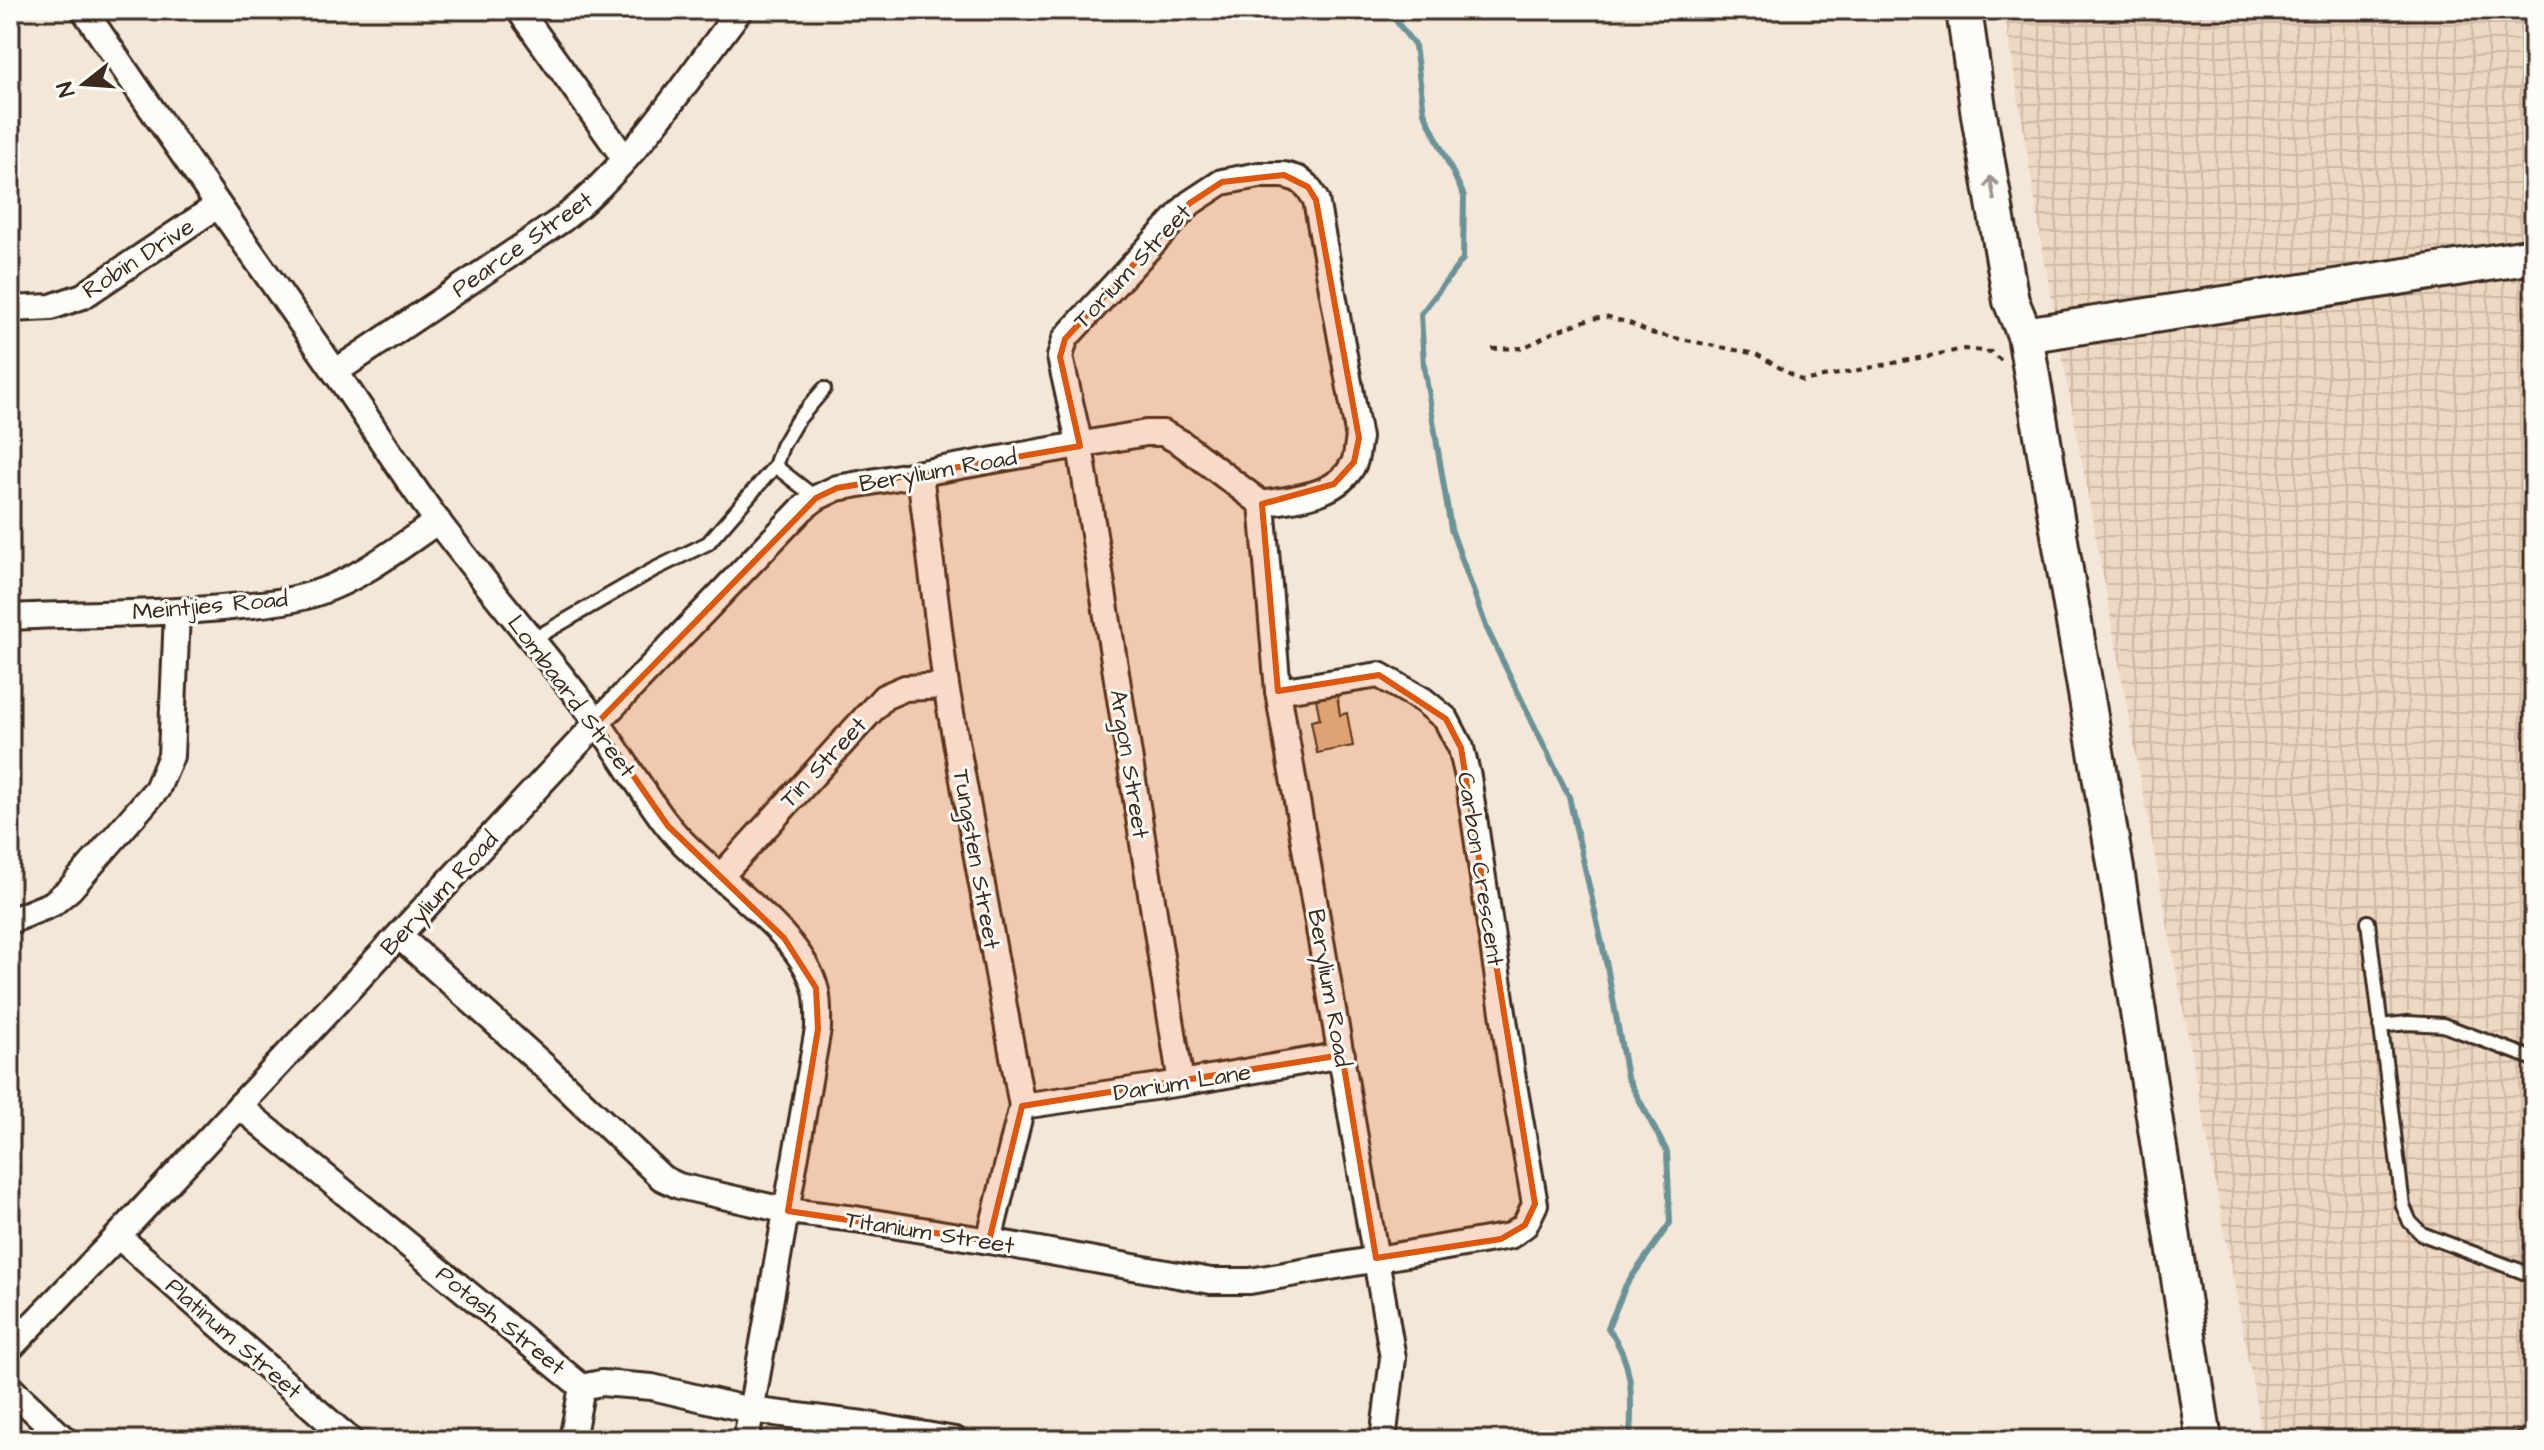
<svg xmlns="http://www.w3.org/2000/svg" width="2544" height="1450" font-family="'Architects Daughter',sans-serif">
  <defs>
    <pattern id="industrial-grid" width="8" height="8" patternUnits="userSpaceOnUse" patternTransform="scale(2)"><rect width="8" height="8" fill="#edd8c2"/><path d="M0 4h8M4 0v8" fill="none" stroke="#ccbaa6"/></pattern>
  </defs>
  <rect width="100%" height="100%" fill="#f4e7d8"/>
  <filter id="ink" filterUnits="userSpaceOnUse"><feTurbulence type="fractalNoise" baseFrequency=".0125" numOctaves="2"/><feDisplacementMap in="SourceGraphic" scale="16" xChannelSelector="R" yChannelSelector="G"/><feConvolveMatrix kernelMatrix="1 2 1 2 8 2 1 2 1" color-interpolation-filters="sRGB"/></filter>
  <g filter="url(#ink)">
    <polygon fill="url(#industrial-grid)" points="2004,10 2534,10 2534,1440 2263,1440 2045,263"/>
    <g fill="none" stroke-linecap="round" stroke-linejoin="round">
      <path stroke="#6b9398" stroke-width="6" d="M1388,10L1415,46L1424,112L1464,196L1463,259L1421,314L1424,366L1451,529L1487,629L1569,797L1607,966L1627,1077L1667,1152L1670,1223L1626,1285L1608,1328C1635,1365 1632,1397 1630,1440"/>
    </g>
    <polygon fill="#deb68e" stroke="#3b2a1e" stroke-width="2" points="1337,695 1340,715 1347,713 1353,746 1317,753 1311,721 1320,719 1316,699"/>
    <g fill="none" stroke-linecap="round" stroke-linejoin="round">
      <g stroke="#3b2a1e" stroke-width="18">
        <g id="lane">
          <polyline points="775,466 816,498"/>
          <polyline points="532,640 653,570 708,543 775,466 782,446 796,422 824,389"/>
          <polyline points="2368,922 2403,1206 2410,1222 2422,1234 2534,1276"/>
          <polyline points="2380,1026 2408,1023 2443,1025 2534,1059"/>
          <polyline points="2518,1440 2534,1437"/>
        </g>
      </g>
      <g stroke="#3b2a1e" stroke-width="30">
        <g id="street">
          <path d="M84,10C166,131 250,251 334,370C370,421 402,474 439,523C490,591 546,654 597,722C621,755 641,790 665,822C703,873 802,929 816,991C819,1003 818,1016 818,1029L746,1440"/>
          <polyline points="519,10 625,159"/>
          <polyline points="10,309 51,307 83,296 217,206"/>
          <path d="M335,372L563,219C634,163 685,82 740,10"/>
          <polyline points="920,474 946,686 1022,1106 989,1241"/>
          <path d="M10,617C84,613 158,615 231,607C262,604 293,602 322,591C364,576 401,546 438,521"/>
          <polyline points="721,876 884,697 905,688 946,686"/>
          <polyline points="10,921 52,904 70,889 157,789 171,756 177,613"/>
          <polyline points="399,936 544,1066 662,1178 679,1186 788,1211 855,1219 989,1241 1211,1281 1250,1281 1510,1236 1525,1225 1535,1204 1512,1073 1468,777 1461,748 1446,719 1423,700 1379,675 1278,691"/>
          <path d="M1181,1083L1080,446L1060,357L1065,339L1071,332L1190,203L1222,182L1259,175H1284L1298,179L1308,187L1316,200L1359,438C1357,446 1357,456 1354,463C1338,497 1294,498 1262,504"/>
          <polyline points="239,1106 582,1387 601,1383 652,1387 750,1410 863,1424 955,1440"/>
          <polyline points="1022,1106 1181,1083 1342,1055"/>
          <polyline points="118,1236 350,1440"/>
          <polyline points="10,1348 118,1236 597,723 802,509 816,498 837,488 1146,433 1163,433 1180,442 1262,504 1278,691 1393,1358 1383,1440"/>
          <polyline points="10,1388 65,1440"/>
          <polyline points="572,1440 582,1387"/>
        </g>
      </g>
      <g stroke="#3b2a1e" stroke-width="40">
        <g id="secondary">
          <polyline points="1964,10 1979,115 2011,301 2025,335 2116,869 2204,1440"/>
          <polyline points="2025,335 2534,256"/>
        </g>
      </g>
      <polyline stroke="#3b2a1e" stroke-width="4" stroke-dasharray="6 6" stroke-linecap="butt" points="1492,349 1523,348 1554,332 1590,319 1609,317 1632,324 1650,333 1756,354 1803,381 1964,349 1991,352 2003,362"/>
      <use href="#lane" stroke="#fdfcf7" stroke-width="12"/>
      <use href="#street" stroke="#fdfcf7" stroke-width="24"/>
      <use href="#secondary" stroke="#fdfcf7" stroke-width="34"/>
    </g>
    <defs><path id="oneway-shaft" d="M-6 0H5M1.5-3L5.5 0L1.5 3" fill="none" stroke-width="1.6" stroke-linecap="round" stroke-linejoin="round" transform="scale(2)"/></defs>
    <use stroke="#9c938a" href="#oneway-shaft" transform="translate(1992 188) rotate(-100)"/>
  </g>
  <path fill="#df570d" fill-opacity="0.2" stroke="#df570d" stroke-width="6" stroke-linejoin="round" d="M1284,175L1308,187L1316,200L1359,438L1354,462L1334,484L1262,504L1278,691L1379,675L1446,719L1461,748L1535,1204L1525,1225L1501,1239L1376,1258L1342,1055L1022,1106L989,1241L788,1211L818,1029L816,988L784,938L668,826L597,723L816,498L837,488L1080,446L1060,357L1065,339L1190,203L1222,182Z"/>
  <g text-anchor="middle" stroke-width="6" stroke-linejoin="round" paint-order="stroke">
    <g font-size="24" fill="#3b2a1e" stroke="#fdfcf7">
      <text transform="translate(522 244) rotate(-35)" y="8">Pearce Street</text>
      <text transform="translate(138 258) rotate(-33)" y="8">Robin Drive</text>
      <text transform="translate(1132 266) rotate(-47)" y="8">Torium Street</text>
      <text transform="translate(938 470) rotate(-10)" y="8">Berylium Road</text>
      <text transform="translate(210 605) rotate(-5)" y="8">Meintjies Road</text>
      <text transform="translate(572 696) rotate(53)" y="8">Lombaard Street</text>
      <text transform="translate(823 762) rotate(-47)" y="8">Tin Street</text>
      <text transform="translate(1130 764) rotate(81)" y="8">Argon Street</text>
      <text transform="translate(977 859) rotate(80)" y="8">Tungsten Street</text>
      <text transform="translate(1481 869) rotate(81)" y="8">Carbon Crescent</text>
      <text transform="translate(439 893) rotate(-47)" y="8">Berylium Road</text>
      <text transform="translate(1330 988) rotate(80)" y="8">Berylium Road</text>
      <text transform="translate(1182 1082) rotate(-9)" y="8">Darium Lane</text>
      <text transform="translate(930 1232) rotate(9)" y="8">Titanium Street</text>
      <text transform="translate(501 1320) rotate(39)" y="8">Potash Street</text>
      <text transform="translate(234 1338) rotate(41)" y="8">Platinum Street</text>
    </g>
  </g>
  <rect width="2544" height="1450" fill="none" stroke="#fdfcf7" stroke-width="40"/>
  <rect x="20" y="20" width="2504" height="1410" fill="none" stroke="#3b2a1e" stroke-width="3" filter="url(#ink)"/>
  <g transform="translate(84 84) rotate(253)" stroke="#fdfcf7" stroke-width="6" paint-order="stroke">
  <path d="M0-6L14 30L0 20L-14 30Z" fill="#3b2a1e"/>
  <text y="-12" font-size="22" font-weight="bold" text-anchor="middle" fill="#3b2a1e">N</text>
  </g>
</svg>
